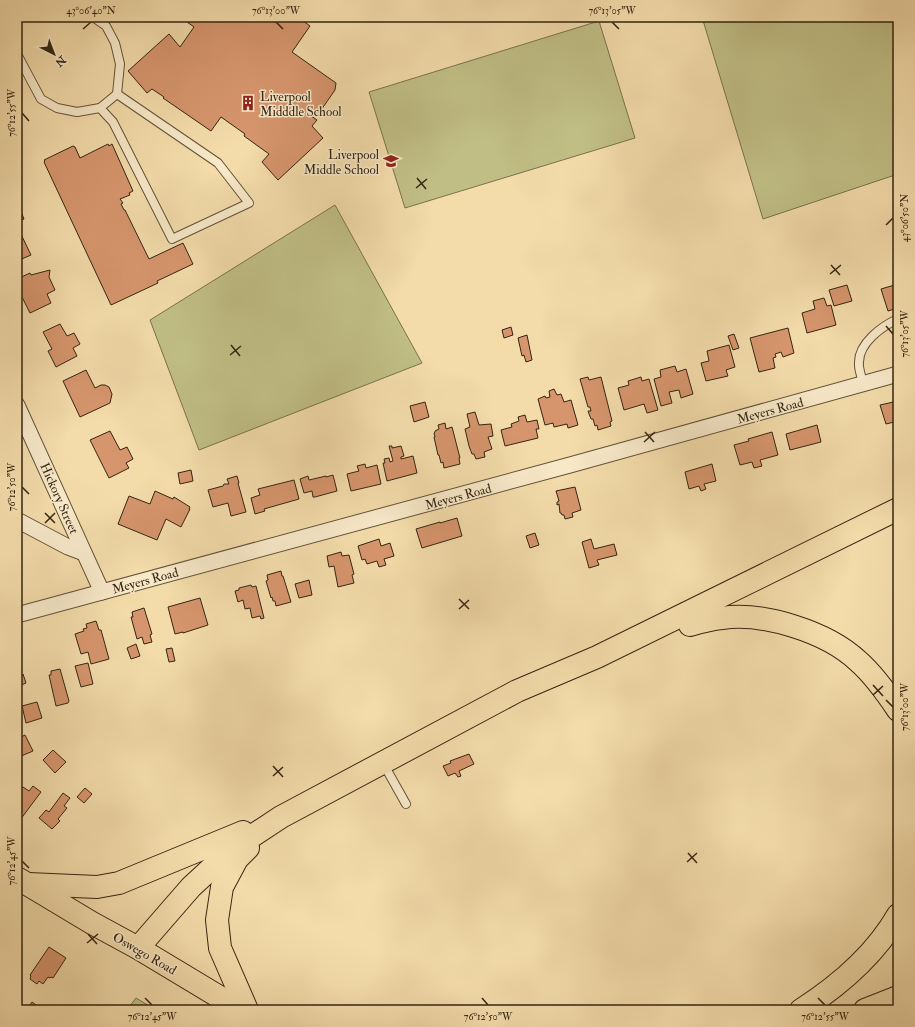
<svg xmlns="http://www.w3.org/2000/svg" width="915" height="1027" font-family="'IM FELL Double Pica',serif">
  <rect width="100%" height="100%" fill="#f3dbaa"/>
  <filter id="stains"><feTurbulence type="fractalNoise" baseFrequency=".005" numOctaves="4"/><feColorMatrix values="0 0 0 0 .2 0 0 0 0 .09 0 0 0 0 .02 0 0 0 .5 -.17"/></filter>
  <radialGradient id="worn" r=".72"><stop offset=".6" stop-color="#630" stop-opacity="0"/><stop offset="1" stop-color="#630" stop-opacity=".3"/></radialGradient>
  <g fill="#c0be85" stroke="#7a724c">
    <polygon points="702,17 898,17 898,174 763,219"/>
    <polygon points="599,21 635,138 405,208 369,92"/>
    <polygon points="335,205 422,363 199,450 150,320"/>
    <polygon points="136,998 156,1010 127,1010"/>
  </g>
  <g fill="#d6956d" stroke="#352512">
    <polygon points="180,17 298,17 310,26 292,52 336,83 335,90 319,113 311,107 307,113 317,120 312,126 323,138 278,180 262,162 269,154 244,136 245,134 221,117 211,131 163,98 164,97 152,89 147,93 128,71 169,34 180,47 194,27"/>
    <polygon points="108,144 109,146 112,144 133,191 129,193 130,195 120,199 123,203 121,204 124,210 125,210 149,259 183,243 193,264 157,281 158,283 111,305 44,162 45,161 44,160 73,146 75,147 80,158"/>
    <polygon points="20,209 24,219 17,222 17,211"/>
    <polygon points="17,226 31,255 17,261"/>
    <polygon points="50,270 49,277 55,290 47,294 51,303 30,313 17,287 17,279 30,273 31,275"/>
    <polygon points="898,284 898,308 888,311 881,289"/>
    <polygon points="847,285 852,301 834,306 829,290"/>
    <polygon points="824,298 827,306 831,305 836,325 807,333 802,313 815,309 813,301"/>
    <polygon points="60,324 67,336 74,333 80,344 73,348 77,356 56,367 48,351 52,349 43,332"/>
    <polygon points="511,327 513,335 504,338 502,330"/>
    <polygon points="788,328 794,353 783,357 781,352 775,354 776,357 773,358 775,368 759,372 750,338"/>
    <polygon points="734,334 739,348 733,350 728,336"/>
    <polygon points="527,335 532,360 526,362 524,355 522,356 518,338"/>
    <polygon points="729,345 735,367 726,370 728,376 706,381 701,363 709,361 707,351"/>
    <polygon points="675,366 677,372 686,369 693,394 681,398 679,390 669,392 672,403 661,406 654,379 661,377 660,370"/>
    <polygon points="86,370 95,388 101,385 105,385 109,387 112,394 110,403 80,417 63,381"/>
    <polygon points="588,377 589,380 601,377 612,421 610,422 611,426 598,430 597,425 595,426 593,419 591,419 588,411 591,411 590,407 588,407 580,379"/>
    <polygon points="641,377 642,381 649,379 658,410 647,413 644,404 624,410 618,388 629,385 628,381"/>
    <polygon points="554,389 557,395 561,394 564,402 571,400 578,425 568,428 567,424 554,427 553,423 545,425 538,399 545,396 546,398 550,397 549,391"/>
    <polygon points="898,401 898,421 886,424 880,405"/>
    <polygon points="425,402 429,417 414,422 410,406"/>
    <polygon points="475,412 479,425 491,424 493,436 488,437 492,449 484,452 485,457 476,459 474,454 472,454 469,446 465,429 470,427 467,414"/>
    <polygon points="525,415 527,422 537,420 539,429 536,429 538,438 505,446 501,430 512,427 511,424 519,421 518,417"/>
    <polygon points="445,423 446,429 452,427 460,458 459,458 460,464 444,468 443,462 441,463 439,455 438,455 434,437 435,437 434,433 435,432 435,431 439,429 438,425"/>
    <polygon points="817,425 821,442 790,450 786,434"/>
    <polygon points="110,431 120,450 127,447 133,459 126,463 129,468 109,478 90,440"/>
    <polygon points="772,432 778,455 760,460 762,466 754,468 752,462 740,465 734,445 749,441 748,439"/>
    <polygon points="389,446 392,446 392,448 401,446 404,456 401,457 401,459 413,456 417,473 387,481 383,463 385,463 384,459 389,458 390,462 393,461"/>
    <polygon points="365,464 366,468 377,465 381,484 351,491 347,474 359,471 357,466"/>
    <polygon points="712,464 716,481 704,484 706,489 701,491 699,486 689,489 685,472"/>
    <polygon points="191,470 193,481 180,484 178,473"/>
    <polygon points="333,475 337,491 315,497 313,497 312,491 304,493 300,479 308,476 309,480 326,476 326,477"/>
    <polygon points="237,476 239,483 238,483 246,512 231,516 228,503 213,507 208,490 223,486 224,484 229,484 227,479"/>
    <polygon points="294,480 299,499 264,509 265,511 255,514 251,498 260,495 258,489"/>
    <polygon points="575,487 581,510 572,513 573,517 565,519 564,515 562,515 561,513 560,513 559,504 557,505 557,502 559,501 556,491"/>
    <polygon points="155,491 173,499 174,497 190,507 189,509 190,509 181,527 166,519 157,540 118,524 129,496 150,504"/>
    <polygon points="457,518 462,536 422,548 416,529 440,522 440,523"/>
    <polygon points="535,533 539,545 530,548 526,536"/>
    <polygon points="379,539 381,546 390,543 394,556 384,559 386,565 379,567 377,561 367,564 365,559 362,560 358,546"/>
    <polygon points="591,539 594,549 614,544 617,555 597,560 599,565 589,568 582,542"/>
    <polygon points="341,552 342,556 349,555 354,574 352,575 354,583 338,587 334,566 329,567 327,556"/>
    <polygon points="281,571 282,576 283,576 291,602 276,606 275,601 273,601 272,597 271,598 266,581 268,580 267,575"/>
    <polygon points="309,580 312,595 299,598 295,584"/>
    <polygon points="251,585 252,587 256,586 264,618 261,619 260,616 252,618 250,608 245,609 243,600 238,602 235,591 239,590 239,588"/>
    <polygon points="200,598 208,625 183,633 183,632 175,634 168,607"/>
    <polygon points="144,608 152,634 150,635 152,642 144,644 142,637 137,639 131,617 133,617 132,612"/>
    <polygon points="96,621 99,630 101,630 109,659 91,664 88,652 81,654 75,634 84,631 83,629 87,628 86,624"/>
    <polygon points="136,644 140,656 131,659 127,648"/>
    <polygon points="172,648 175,661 169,662 166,649"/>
    <polygon points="88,663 93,684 81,687 75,666"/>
    <polygon points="60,669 69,701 68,703 56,706 49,675 51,675 51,671"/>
    <polygon points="20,670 21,675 23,674 26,683 19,686 21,692 17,693 17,671"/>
    <polygon points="37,702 42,718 26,723 22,706"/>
    <polygon points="25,735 33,751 19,757 17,753 17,739"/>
    <polygon points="53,750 66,762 55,773 43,760"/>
    <polygon points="469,754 474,764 459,771 461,776 458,777 455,773 448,776 443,766 451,763 450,761"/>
    <polygon points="33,786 41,792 17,824 17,792 23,787 29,791"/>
    <polygon points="85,788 92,794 84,803 77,797"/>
    <polygon points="63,793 70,798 64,806 67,808 58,819 60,821 52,829 39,818 46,810 49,812"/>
    <polygon points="49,947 66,958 53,978 51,977 50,978 48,977 43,984 39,981 37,984 30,979 31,976 30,975"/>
    <polygon points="32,1002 40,1008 39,1010 26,1010"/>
  </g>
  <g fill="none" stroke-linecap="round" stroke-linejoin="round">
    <g stroke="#645238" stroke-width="10">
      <g id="service">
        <polyline points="17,54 41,99 57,108 77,112 100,108 117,94 120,64 115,43 106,26 93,17"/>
        <polyline points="100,108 113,122 172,239 249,203 218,163 117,94"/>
        <path d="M863,384C862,377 858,369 859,362C859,343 882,326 898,319"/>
        <polyline points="383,763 406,804"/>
      </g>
    </g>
    <g stroke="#645238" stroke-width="17">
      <g id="minor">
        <polyline points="17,405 102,592"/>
        <polyline points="17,520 68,547 84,553"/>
        <polyline points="17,615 570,465 898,374"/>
      </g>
    </g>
    <g stroke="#352512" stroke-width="24">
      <polyline id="primary" points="17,878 92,923 138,948 241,1010"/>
    </g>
    <g stroke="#352512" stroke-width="24">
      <g id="motorway">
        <path d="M690,625C700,622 711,619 722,618C764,612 827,632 858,661C874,675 886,692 898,710"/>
        <polyline points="28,884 97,887 119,883 243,832"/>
        <polyline points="138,948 191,887 231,850 281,817 517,691 597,657 898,509"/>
        <polyline points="247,1010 220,948 217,920 222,887 237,859 248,848"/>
        <path d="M801,1010C840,985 875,955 898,915"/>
        <polyline points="865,1010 898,997"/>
      </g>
    </g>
    <use href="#service" stroke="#f7e8c8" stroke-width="8"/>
    <use href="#minor" stroke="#f7e8c8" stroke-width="15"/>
    <use href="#primary" stroke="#f3dbaa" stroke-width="22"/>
    <use href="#motorway" stroke="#f3dbaa" stroke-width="22"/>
  </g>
  <path fill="none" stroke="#352512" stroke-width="1.5" d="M276,22L283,29M612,22L619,29M83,29L91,22M22,113L29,121M417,178L426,189M416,188L427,179M886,225L893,218M831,265L840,275M830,274L841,265M886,326L893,334M231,345L240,356M230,355L241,346M645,432L654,442M644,442L655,432M22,487L29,494M45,513L55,523M45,523L55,513M459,599L469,609M459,609L469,600M873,685L883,696M873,695L883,686M886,700L893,707M273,766L283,777M273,776L283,767M688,853L697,863M22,861L29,868M687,862L697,853M88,934L97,944M87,943L98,934M145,998L152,1005M482,998L488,1005M818,998L825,1005"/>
  <defs>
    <g id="building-bare" transform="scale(1.2)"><path d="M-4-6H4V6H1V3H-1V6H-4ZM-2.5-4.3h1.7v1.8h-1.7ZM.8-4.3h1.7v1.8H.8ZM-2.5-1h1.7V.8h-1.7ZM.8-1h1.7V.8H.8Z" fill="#8f2418" stroke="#f7e8c8" stroke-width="2.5" paint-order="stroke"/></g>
    <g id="school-bare" transform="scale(1.2)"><path d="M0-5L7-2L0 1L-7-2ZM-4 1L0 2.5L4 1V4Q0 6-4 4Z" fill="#8f2418" stroke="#f7e8c8" stroke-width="2.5" paint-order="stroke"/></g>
  </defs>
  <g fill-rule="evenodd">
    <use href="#building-bare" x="248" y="103"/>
    <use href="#school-bare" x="391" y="161"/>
  </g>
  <g text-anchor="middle" stroke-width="3" stroke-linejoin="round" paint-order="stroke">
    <g font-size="13" fill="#352512" stroke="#f7e8c8" text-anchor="start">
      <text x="260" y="101">Liverpool<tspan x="260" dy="15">Midddle School</tspan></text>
      <text x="379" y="159" text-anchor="end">Liverpool<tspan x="379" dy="15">Middle School</tspan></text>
    </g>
    <g font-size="13" fill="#352512" stroke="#f7e8c8">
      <text transform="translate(770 410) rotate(-15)" y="5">Meyers Road</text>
      <text transform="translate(458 496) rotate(-15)" y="5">Meyers Road</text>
      <text transform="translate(60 498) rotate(66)" y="5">Hickory Street</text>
      <text transform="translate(145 580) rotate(-15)" y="5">Meyers Road</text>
      <text transform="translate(145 953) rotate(30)" y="5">Oswego Road</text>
    </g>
  </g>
  <rect width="915" height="1027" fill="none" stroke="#f3dbaa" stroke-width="44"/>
  <g transform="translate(54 54) rotate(138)" stroke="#f7e8c8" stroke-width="3" paint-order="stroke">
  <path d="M0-3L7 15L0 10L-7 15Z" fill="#352512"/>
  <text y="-6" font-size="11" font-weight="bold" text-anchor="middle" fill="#352512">N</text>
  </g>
  <rect x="22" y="22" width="871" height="983" fill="none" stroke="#352512" stroke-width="1.5"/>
  <g font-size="10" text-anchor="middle" fill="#352512">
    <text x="91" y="14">43°06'40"N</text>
    <text x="276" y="14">76°13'00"W</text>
    <text x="612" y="14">76°13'05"W</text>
    <text transform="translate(11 113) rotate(-90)" y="4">76°12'55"W</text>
    <text transform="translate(904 218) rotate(-90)" y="4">43°06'50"N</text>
    <text transform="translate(904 334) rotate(-90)" y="4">76°13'05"W</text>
    <text transform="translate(11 487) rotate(-90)" y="4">76°12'50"W</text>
    <text transform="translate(904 707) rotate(-90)" y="4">76°13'00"W</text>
    <text transform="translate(11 861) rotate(-90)" y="4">76°12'45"W</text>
    <text x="152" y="1020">76°12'45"W</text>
    <text x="488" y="1020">76°12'50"W</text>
    <text x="825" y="1020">76°12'55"W</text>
  </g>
  <rect width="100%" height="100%" filter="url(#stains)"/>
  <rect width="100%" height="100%" fill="url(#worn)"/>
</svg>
